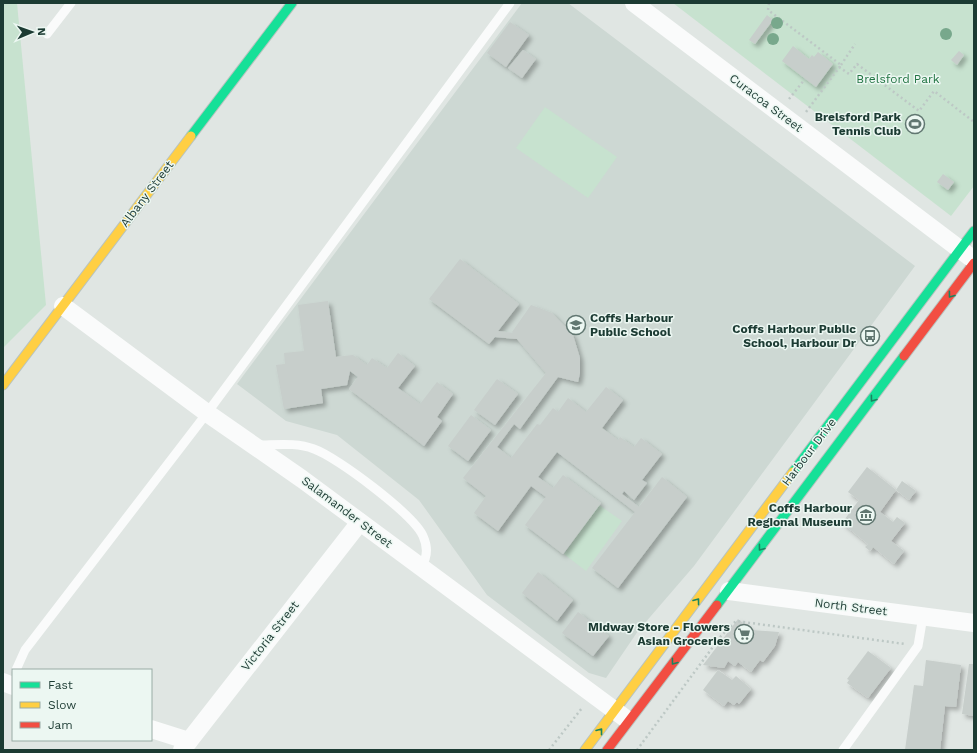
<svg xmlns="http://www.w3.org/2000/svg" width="977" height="753" font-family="'Work Sans',sans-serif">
  <defs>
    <filter id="shadow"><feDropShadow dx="3.5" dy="3.5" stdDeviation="2" flood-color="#0004"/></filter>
  </defs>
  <rect width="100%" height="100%" fill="#e0e6e3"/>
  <polygon fill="#cdd8d3" points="522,3 568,3 915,266 694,566 638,631 606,678 589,673 487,595 419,500 337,435 286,421 237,384"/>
  <g fill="#c7e2cf">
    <polygon points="3,3 17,3 46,305 3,348"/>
    <polygon points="673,3 974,3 974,186 951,216"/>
    <polygon points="545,107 617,157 588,198 516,148"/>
    <polygon points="599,505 622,521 586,571 564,554"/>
  </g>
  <g fill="#c7cecb" filter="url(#shadow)">
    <polygon points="767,15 773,20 755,44 749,40"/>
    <polygon points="510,22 529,35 506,67 487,53"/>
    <polygon points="793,46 809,59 812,55 814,57 818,52 833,64 816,87 782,61"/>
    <polygon points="523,50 536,59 522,78 508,68"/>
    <polygon points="959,51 964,55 957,65 951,60"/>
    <polygon points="943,174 954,182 948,190 937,182"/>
    <polygon points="460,259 519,304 498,331 513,333 512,332 531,305 552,313 573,335 580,358 580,373 578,382 558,377 520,429 514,424 497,447 511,458 537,424 540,425 553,408 558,412 568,398 586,412 606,387 623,400 602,428 618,440 620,437 634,447 641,438 662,454 642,480 647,483 634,500 624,491 622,494 639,507 662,477 687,497 618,588 592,568 635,512 557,452 538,477 553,488 563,475 601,503 563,554 525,525 546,497 531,486 498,531 474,513 486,496 463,478 546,373 517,339 495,337 489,344 429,299"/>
    <polygon points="328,301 336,357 353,355 367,365 372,358 387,368 398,353 415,366 398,388 420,404 437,382 453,394 437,417 442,421 424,446 349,389 358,377 350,371 347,385 321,389 323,403 284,409 276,365 285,364 284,353 304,351 298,305"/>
    <polygon points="497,379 518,394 495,425 474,410"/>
    <polygon points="471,415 491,430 468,461 448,446"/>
    <polygon points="867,467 896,490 902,481 916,491 909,500 896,490 880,512 893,522 897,517 905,523 891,541 904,551 894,564 873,547 870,551 865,547 868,544 842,523 859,500 848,492"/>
    <polygon points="538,572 573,600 557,621 522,593"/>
    <polygon points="578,612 609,636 593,656 562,633"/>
    <polygon points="738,619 752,630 779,632 775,646 763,662 760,660 751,672 738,662 735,666 728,661 724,668 703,665"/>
    <polygon points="868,651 891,668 868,698 847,683 849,680 847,679"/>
    <polygon points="926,660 961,665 956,707 945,706 940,750 905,750 914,685 923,686"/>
    <polygon points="969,664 974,664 974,716 962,714"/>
    <polygon points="718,670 732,680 736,676 751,689 739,704 737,702 734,705 728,701 724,706 703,690"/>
  </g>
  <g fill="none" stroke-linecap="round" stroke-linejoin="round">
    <g stroke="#b8c3bf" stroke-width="11">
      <g id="fast">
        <polyline points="191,136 292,3"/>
        <polyline points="793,472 974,231"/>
        <polyline points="717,605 904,356"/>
      </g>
    </g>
    <g stroke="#b8c3bf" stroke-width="11">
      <g id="slow">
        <polyline points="3,385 191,136"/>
        <polyline points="585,750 793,472"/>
      </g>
    </g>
    <g stroke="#b8c3bf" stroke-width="11">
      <g id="jam">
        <polyline points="904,356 974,263"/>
        <polyline points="607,750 717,605"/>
      </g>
    </g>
    <g stroke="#bdc8c5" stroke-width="2.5" stroke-dasharray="2 3" stroke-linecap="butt">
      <polyline points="769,3 768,10 841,65 806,112"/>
      <polyline points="841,65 855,44"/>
      <polyline points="839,67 849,74 857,64 919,111 934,91 974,122"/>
      <polyline points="789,99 805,79"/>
      <polyline points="549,750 582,708"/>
      <polyline points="637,750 721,636 736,621 905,644"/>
    </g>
    <g stroke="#fafbfb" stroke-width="9">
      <polyline points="47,34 71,3"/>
      <path d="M257,445C276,445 296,442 314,449C337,457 414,515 423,536C428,547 428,557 421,567"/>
      <polyline points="16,670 25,650 207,413 510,3"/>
      <polyline points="843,750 918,646 923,616"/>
    </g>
    <g stroke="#fafbfb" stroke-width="18">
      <polyline points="634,3 970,257"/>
      <polyline points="63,306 207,413 302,479 625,718"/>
      <polyline points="729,591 974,623"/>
      <polyline points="3,682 13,686"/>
      <polyline points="151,729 189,741"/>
      <polyline points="182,750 360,522"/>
    </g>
    <use href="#fast" stroke="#16e098" stroke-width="9"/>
    <use href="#slow" stroke="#ffcf43" stroke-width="9"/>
    <use href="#jam" stroke="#f24e42" stroke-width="9"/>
  </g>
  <g fill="#78a88c">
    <circle cx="777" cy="23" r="6"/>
    <circle cx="946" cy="34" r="6"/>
    <circle cx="773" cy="39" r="6"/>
  </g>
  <defs><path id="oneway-chevron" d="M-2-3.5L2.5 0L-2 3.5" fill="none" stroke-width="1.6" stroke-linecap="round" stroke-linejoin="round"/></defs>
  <g stroke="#198560">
    <use href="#oneway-chevron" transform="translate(951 295) rotate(127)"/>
    <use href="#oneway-chevron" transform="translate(873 399) rotate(127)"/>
    <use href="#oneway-chevron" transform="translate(761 548) rotate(127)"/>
    <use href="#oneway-chevron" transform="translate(697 601) rotate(-53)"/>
    <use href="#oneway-chevron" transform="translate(674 662) rotate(127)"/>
    <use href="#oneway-chevron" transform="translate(600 731) rotate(-52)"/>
  </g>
  <defs>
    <g id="stadium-ring" transform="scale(1)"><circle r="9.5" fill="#ecf7f2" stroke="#617771" stroke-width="1.5"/><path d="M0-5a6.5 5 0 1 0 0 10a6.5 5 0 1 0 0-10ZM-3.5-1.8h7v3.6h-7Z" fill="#617771"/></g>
    <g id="school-ring" transform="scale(1)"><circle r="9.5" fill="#ecf7f2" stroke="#617771" stroke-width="1.5"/><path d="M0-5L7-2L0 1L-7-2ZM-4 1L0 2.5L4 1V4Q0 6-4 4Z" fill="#617771"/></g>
    <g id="bus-ring" transform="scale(1)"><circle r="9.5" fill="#ecf7f2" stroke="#617771" stroke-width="1.5"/><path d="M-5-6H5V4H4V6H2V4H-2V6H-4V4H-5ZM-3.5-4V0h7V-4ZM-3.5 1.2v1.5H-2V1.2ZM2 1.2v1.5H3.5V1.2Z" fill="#617771"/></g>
    <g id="museum-ring" transform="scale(1)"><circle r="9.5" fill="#ecf7f2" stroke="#617771" stroke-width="1.5"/><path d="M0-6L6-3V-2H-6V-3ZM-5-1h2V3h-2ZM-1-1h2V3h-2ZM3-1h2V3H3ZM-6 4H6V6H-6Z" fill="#617771"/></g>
    <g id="supermarket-ring" transform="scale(1)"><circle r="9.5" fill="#ecf7f2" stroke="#617771" stroke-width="1.5"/><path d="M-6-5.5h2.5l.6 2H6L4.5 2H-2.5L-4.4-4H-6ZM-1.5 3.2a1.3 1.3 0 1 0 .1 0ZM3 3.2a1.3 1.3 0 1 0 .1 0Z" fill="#617771"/></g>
  </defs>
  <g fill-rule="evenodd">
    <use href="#stadium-ring" x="915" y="124"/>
    <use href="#school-ring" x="576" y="325"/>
    <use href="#bus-ring" x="870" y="336"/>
    <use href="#museum-ring" x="866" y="515"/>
    <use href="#supermarket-ring" x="744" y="634"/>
  </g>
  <g text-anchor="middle" stroke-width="3" stroke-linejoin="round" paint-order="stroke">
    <g font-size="12" fill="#237544" stroke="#ecf7f2">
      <text x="898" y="83">Brelsford Park</text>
    </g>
    <g font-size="12" fill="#1c3b33" stroke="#ecf7f2">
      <text transform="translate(766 103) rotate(37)" y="4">Curacoa Street</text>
      <text transform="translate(147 194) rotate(-53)" y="4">Albany Street</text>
      <text transform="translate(809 452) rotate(-53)" y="4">Harbour Drive</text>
      <text transform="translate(347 512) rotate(37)" y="4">Salamander Street</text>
      <text transform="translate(851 607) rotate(7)" y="4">North Street</text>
      <text transform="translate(270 636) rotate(-52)" y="4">Victoria Street</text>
    </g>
    <g font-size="12" font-weight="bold" fill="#1c3b33" stroke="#ecf7f2" text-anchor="end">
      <text x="901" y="121">Brelsford Park<tspan x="901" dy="14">Tennis Club</tspan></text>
      <text x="590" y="322" text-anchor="start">Coffs Harbour<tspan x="590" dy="14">Public School</tspan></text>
      <text x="856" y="333">Coffs Harbour Public<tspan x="856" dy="14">School, Harbour Dr</tspan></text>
      <text x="852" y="512">Coffs Harbour<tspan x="852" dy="14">Regional Museum</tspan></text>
      <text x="730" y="631">Midway Store - Flowers<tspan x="730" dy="14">Asian Groceries</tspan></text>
    </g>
  </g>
  <rect width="977" height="753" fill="none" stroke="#1c3b33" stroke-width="8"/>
  <rect x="12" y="669" width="140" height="72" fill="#ecf7f2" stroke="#99aca6"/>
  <rect x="20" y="682" width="20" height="6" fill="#16e098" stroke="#99aca6"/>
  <text x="48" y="689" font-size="12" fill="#1c3b33">Fast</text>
  <rect x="20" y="702" width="20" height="6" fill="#ffcf43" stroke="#99aca6"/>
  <text x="48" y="709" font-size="12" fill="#1c3b33">Slow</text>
  <rect x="20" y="722" width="20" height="6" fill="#f24e42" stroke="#99aca6"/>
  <text x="48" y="729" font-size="12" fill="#1c3b33">Jam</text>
  <g transform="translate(32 32) rotate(88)" stroke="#ecf7f2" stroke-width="3" paint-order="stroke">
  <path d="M0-3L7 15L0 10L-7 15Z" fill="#1c3b33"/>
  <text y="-6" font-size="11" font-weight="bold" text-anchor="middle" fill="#1c3b33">N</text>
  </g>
</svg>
